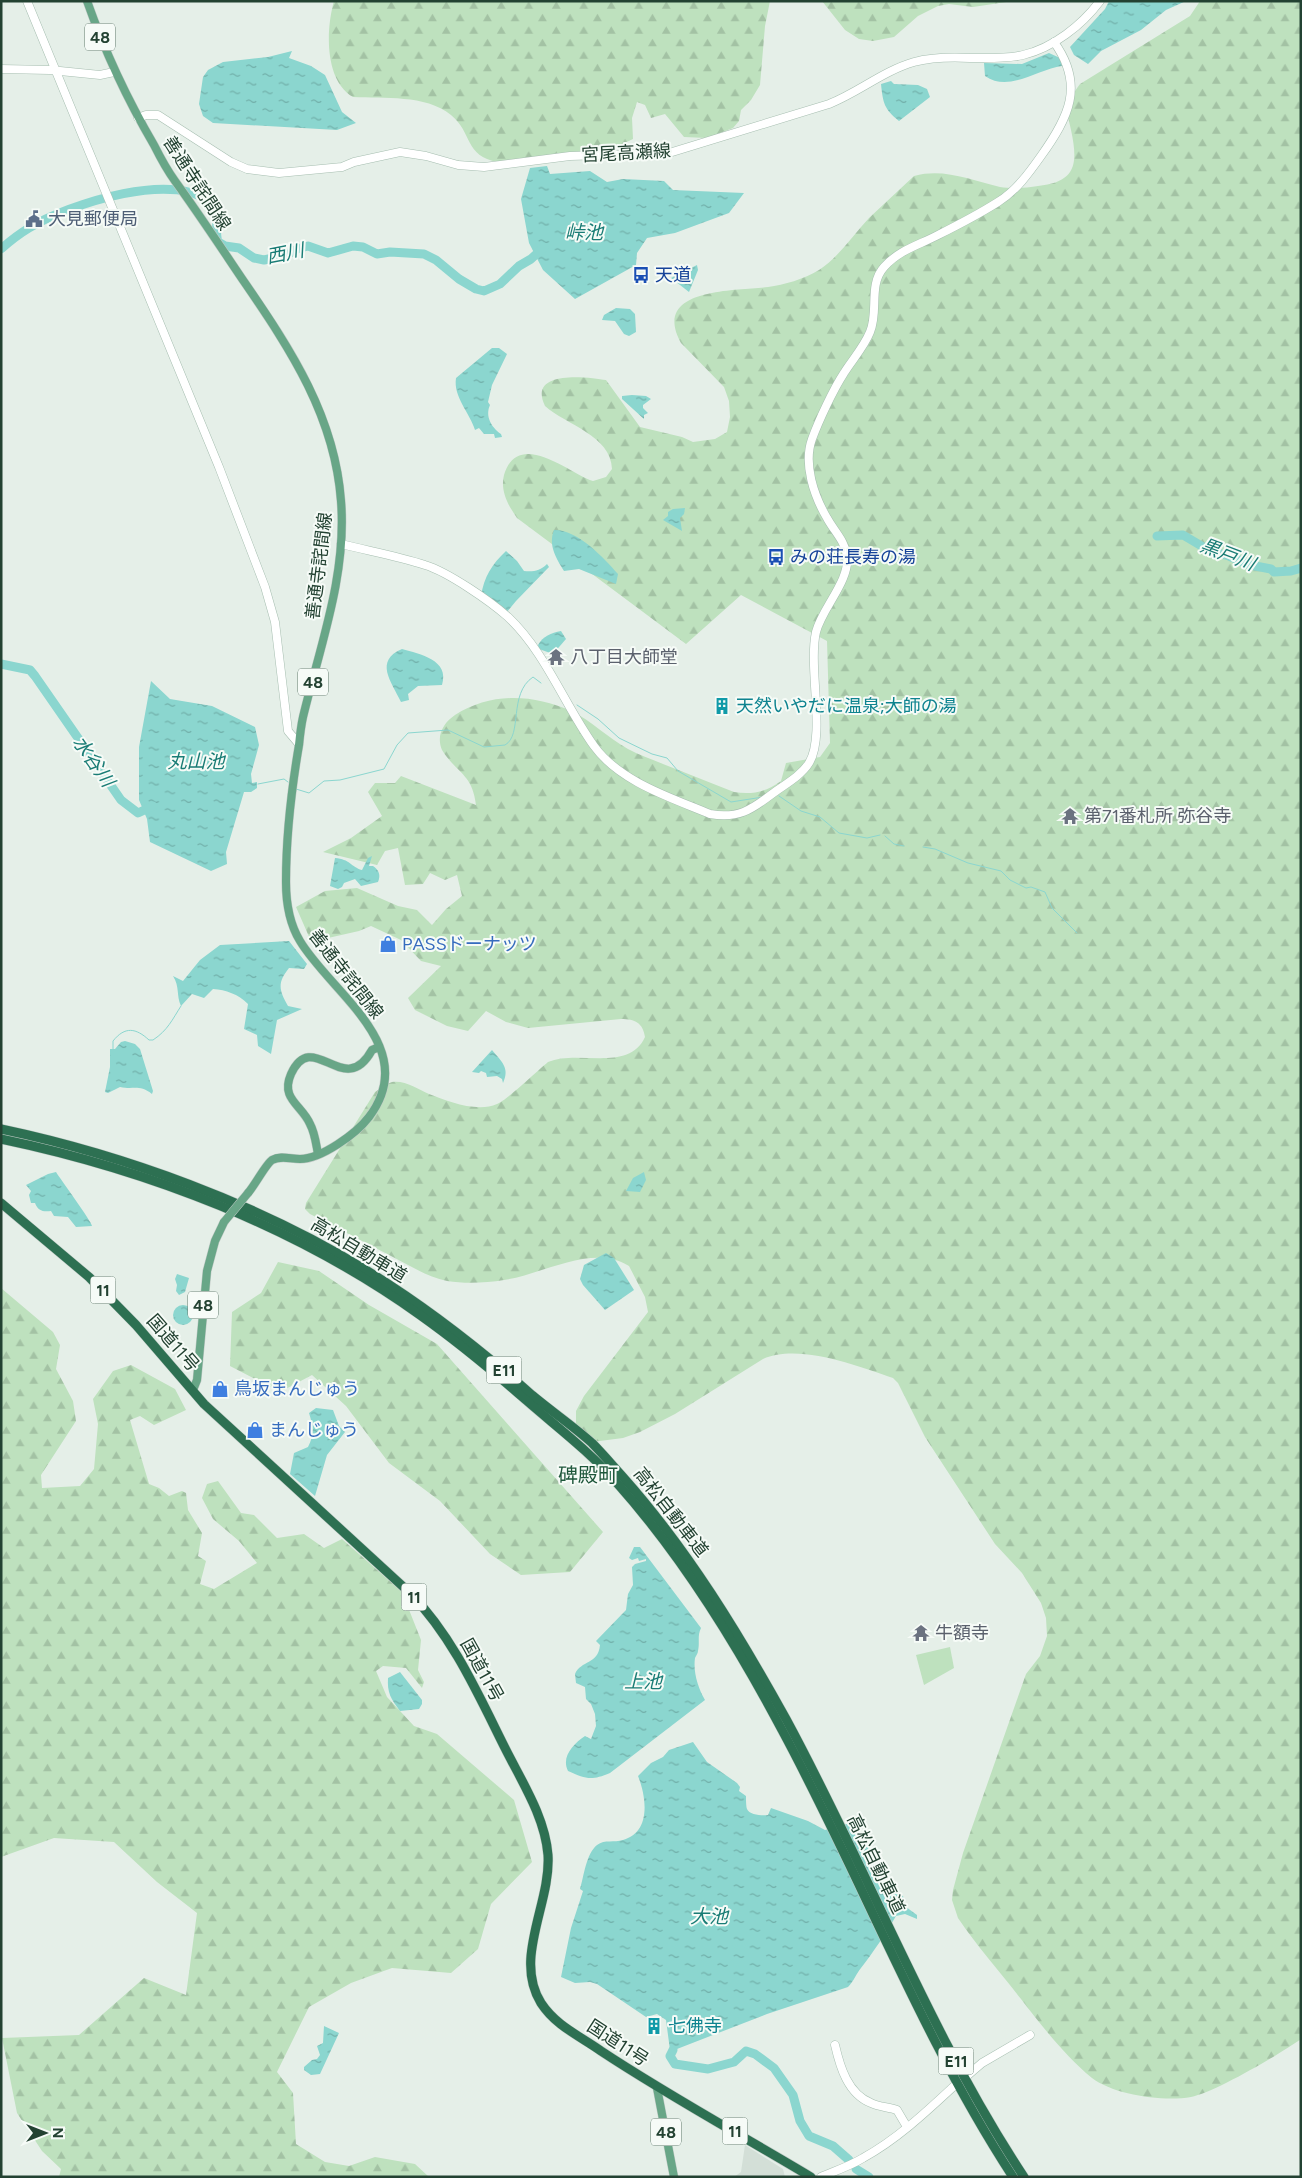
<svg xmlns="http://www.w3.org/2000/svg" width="1302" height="2178" font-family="Figtree,'Noto Sans JP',sans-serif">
  <defs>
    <pattern id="forest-firs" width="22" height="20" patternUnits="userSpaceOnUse" patternTransform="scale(1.25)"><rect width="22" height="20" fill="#bee1be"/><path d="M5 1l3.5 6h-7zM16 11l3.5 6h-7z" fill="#a3c2a4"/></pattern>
    <pattern id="water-ripples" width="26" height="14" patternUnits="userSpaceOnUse" patternTransform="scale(1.25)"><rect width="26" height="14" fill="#8bd6cf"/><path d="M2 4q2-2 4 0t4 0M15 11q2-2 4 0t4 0" fill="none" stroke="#71afa9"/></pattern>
  </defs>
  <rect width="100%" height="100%" fill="#e5efe8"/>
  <polygon fill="#d3dfd7" points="745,2145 783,2169 785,2177 734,2177 741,2172"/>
  <g fill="url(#forest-firs)">
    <path d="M334,1H770L765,26L760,85L751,100L741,110L739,121L733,128L707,138L684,137L665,114L651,118L645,105L637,102L632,118L633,139L614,148L498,162C464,156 473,133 451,115C425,94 384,99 353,97C324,80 326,29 334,1Z"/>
    <polygon points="822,1 1013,1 973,7 949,4 938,6 918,16 894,37 873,41 859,39 845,30"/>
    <path d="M1200,1H1301V2039C1280,2054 1214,2093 1191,2097C1164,2102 1114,2095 1092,2078C1065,2056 1042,2026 1021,1999C1000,1972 977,1946 958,1918L952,1900L953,1890L963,1853L1026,1674L1040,1656L1047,1636L1046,1618L1041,1603L1022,1573L995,1544L925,1437L898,1383L893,1378C857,1366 799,1343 763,1359L675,1414L640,1432L623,1438L592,1442L576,1428V1411L584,1396L648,1312L645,1297L629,1266C593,1243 541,1275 504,1280C486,1283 465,1284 447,1281C427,1277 409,1265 391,1256C364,1242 337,1228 310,1214L305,1209L306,1203L375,1092C381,1088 386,1084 392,1082C405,1080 418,1089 429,1094C447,1101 477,1113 497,1104C507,1100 537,1071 548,1062C577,1049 629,1073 645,1037C643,1023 635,1019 621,1019L528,1028L506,1022L486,1011L468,1031L447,1026L415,1010L408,998L441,966L421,961L401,940L371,926L359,931L328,938L314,948L296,907L325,891L357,888L398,906L417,910L432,925L446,909L462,896L457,875L445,880L430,873L423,884L405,885L398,848L385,851L377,865L323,852L351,838L382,816L368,792L375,783H395L401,776L476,805C472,773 457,774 442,750C436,736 443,723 455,715C491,692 533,694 571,711C592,721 608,738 628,749C639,755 652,759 663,764C687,773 710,783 734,792C752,795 766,792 781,781L786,763L820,757L830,743L827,641L741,595L686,644L517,518C508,505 500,491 504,475C518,428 569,473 593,481L606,477L612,469C611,435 566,425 545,406C527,369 588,377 606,380L640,427L682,437L693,442L715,439L727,432L730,417L729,401L724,387L681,343C650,287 737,291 768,287C784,285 804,279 819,270C838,258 853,235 869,218C884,204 899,190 914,176C944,168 970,180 1000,187C1012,189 1026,188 1038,186C1077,182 1078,163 1071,130C1070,124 1067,117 1068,111C1069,100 1074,92 1080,84L1190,16Z"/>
    <polygon points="278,1262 319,1271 369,1305 437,1344 603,1532 570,1572 521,1575 490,1554 440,1501 389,1463 346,1406 312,1375 280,1392 230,1366 232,1312 261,1293"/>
    <polygon points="1,1288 53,1332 60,1345 56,1369 73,1401 76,1421 41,1475 42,1488 80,1486 94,1469 98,1424 93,1399 113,1371 131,1365 175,1389 186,1410 154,1425 140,1416 130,1420 149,1484 159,1488 169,1496 182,1491 186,1493 188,1510 202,1533 198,1556 206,1561 200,1584 214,1589 257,1563 239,1541 213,1519 202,1498 207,1484 218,1481 241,1513 254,1515 277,1538 304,1534 324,1548 342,1539 402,1592 421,1640 418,1670 424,1682 422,1688 406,1668 383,1666 376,1671 387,1697 414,1726 437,1734 514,1800 532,1862 491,1904 478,1949 451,1973 392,1968 351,1983 309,2007 277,2072 293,2093 296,2144 325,2162 349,2166 375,2157 415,2164 429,2177 59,2177 61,2169 42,2151 17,2113 2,2038 79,2035 144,1978 186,1995 197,1913 157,1882 114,1842 54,1838 1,1857"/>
  </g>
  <polygon fill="#bee1be" points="950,1647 954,1668 924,1685 916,1655"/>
  <g fill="url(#water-ripples)">
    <polygon points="1109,1 1186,1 1166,10 1141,30 1101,51 1088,64 1074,55 1070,47 1105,9"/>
    <polygon points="292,51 289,58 311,66 325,75 342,112 356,123 337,130 213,123 203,116 199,104 203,77 208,70 223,62 268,57"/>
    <path d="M1049,53L1060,58L1062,66C1038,69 1009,93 985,76L984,63L1022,64Z"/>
    <path d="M891,81L894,84L918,85L927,89L930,97L899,121C884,109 883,103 881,84Z"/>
    <polygon points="547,166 550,174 590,171 607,182 623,179 664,181 673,190 744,193 729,213 675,233 647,238 637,253 636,265 575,299 543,270 529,243 521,199 530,168"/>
    <polygon points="697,265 698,270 689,292 671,278"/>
    <polygon points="616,308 630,309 635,314 636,332 629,336 624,334 615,321 602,320 604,315"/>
    <path d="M492,348H499L507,354L492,385L488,402L490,405C485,416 491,427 501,434L502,437L495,438L494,434H484L479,428L475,430C470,413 453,397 456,378Z"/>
    <polygon points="632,395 646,396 651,399 643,405 643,408 648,413 644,415 644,419 622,399 622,396"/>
    <polygon points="685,508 684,514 680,518 682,531 663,520 668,516 668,512 673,509"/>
    <path d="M554,530C577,529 604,558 618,574L616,584L579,569L564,571C556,558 548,545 554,530Z"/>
    <path d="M506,551L517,561L524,571C533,572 540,571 547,564L549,567L516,601L507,612L481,596C484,577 492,564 506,551Z"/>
    <path d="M561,631L566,639L553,654L539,649L538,645C543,636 551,633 561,631Z"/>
    <path d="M402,649C420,654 450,660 442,685L418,686L408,694L409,700L401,702C391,681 374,661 402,649Z"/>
    <polygon points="151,681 170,699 212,706 255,727 259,745 251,774 252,783 257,782 257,788 251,792 244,792 226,852 227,864 211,871 150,842 147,819 139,800 139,747"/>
    <path d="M372,856L369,866H373C379,870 381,875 378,882L361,886L355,879L344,883L342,887L338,889L330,886L335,858C350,859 351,867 362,870L368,858Z"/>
    <path d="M289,941L307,964L304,969L289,968C277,983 279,990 288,1006L302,1009L277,1020L271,1054L258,1046L257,1035L244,1029L248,1004C238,994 226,990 213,989L204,998L192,994L181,1006C176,995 180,987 173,976L183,981L200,960L220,945Z"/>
    <path d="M125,1041L135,1044L140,1049L153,1091L152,1094C139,1084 134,1090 120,1087L108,1093L105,1092L110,1067V1049H115L121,1042Z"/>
    <path d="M492,1050C502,1062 510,1068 503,1083L502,1079L497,1076L487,1077L486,1073L481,1071L479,1073L472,1072Z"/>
    <path d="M56,1172C61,1180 92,1222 92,1226L76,1227L68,1217L54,1216L51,1211C43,1212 38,1211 35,1203H31L29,1195L31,1191L26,1185L48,1174Z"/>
    <polygon points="644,1172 646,1180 640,1192 626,1191 633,1178"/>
    <polygon points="606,1253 614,1258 634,1290 605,1310 583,1285 580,1279 584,1265"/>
    <polygon points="177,1274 189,1278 185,1292 179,1295 176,1291 177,1285 175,1279"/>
    <circle cx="183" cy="1315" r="10"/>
    <path d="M316,1408L333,1410L339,1426L345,1432L327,1455L315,1496L290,1474L294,1453L308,1447C315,1434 313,1426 309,1413Z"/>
    <path d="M634,1547H640L701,1628C697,1636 700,1642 698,1651C698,1653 696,1656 695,1658C693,1672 698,1688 705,1700L610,1773C591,1781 586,1779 568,1771C561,1757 573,1744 585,1736L591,1739L596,1726L595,1714L591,1704L586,1699L585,1687L576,1683L575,1674C581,1660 598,1665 600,1645L596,1641L626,1610L628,1594L633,1585L632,1567L635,1564L646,1561V1559L639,1561L638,1558L632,1560L629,1558Z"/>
    <path d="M400,1672L422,1700V1704L419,1709L400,1711C391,1699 387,1693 388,1678Z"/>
    <path d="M693,1742L707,1762L737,1783L740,1787L739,1791L746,1796C746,1799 746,1806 747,1809C749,1815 763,1816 768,1815L771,1808L808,1821L825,1830L847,1824L859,1830L886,1885L903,1896L906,1907L917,1915V1919L905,1914L896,1916C885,1935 874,1951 861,1968C856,1974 854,1981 848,1987L767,2014L677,2049L670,2050L666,2020L657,2014L646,2017L597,1984L590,1982L575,1983L561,1977L571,1928L583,1891L580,1889C584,1876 586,1854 597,1845C605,1839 614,1843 623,1840C652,1832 646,1796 638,1776L651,1763L663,1757L669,1750Z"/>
    <polygon points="324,2026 339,2033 320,2074 311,2075 304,2070 304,2067 312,2060 317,2059 320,2055 317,2046 323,2043"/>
  </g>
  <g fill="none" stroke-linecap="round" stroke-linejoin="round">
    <g stroke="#8bd6cf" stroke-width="1">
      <polyline points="577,705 598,719 619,738 652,754 667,758 678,771 731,802 763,797"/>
      <polyline points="258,784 284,779 288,782"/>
      <path d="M296,789L309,793L324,781L340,780L384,769L397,745L408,733L448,730L484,747L505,745C523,735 508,694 533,677L541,683"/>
      <polyline points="779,796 801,811 820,817 839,833 867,838 880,835"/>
      <polyline points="885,836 894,844 904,846"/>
      <polyline points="923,847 935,849 968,863 1001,871 1010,880 1026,888 1031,887 1045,892 1052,908 1077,933"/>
      <path d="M113,1049V1041C125,1026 136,1028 149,1040H153C168,1030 172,1020 181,1006"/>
    </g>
    <g stroke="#8bd6cf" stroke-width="9">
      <path d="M1,249C10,241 19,234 29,228C65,206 183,165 214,208C220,217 214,231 218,242L225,246L239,248L254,258L264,260L287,255L297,249L308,246L328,253L353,246L363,247L377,254L390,252L424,254L436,260L459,279L476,289L484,291L500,284L519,266L531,259L544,247"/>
      <polyline points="1157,536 1183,535 1210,551 1229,556 1250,565 1271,569 1274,572 1291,571 1301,568"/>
      <polyline points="1,664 30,670 35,676 121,800 138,813 153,806"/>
      <polyline points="673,2050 670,2056 675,2064 708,2069 734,2062 746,2051 755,2054 774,2068 793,2095 800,2121 809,2136 833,2146 849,2160"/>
      <polyline points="856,2169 869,2177"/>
    </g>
    <g stroke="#a6beb0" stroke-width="9">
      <g id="secondary">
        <polyline points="27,1 219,467 265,587 275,622 288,731 299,744"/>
        <polyline points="1,69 50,70 100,75 114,72"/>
        <path d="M138,118L146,115H158L231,162L247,169L279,173L342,167L354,162L400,152L426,156L458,165L484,167L570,156L669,153L829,104C859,92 883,71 914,62C933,57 950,57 970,58C988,58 1007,59 1023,55C1053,48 1082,25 1100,1"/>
        <path d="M341,544C369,551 398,556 425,565C448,572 490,601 508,617C546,653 564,704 594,746C620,782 672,798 710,814C738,819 751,810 772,794C784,785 801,776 809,763C826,735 808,668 816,632C822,608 850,581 847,556C845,541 834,531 827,518C814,496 803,464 812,439C819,420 833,390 844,373C852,360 864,347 870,332C879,311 868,285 884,267C899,250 919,245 938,235C958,225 979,214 998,202C1016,191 1029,173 1041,156C1069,117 1085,85 1054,42"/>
        <path d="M835,2045C840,2067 848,2094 871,2103C879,2107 889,2107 897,2110L907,2127"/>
        <polyline points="968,2075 982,2063 1030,2035"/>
        <path d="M821,2177C835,2171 850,2166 863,2158C896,2140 925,2113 953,2087"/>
      </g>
    </g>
    <g stroke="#c1cac6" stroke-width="9">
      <g id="primary">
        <path d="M87,1C105,52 127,99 154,145C160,157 167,170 175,181C199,214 222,249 245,283C291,350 335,417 341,501C347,575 320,646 303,717C301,726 300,735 299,745C291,792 286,834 286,882C286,903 289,923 300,941C331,993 422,1047 369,1117C356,1134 321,1159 300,1159C290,1159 281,1155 272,1160C266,1164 255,1185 248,1193"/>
        <path d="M318,1154C316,1144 315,1133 310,1124C302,1105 280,1099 291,1074C313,1026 344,1101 372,1050L379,1047"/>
        <polyline points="193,1390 197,1380 207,1271 215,1241 224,1222"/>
        <polyline points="657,2088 674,2177"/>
      </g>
    </g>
    <g stroke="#c1cac6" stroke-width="10">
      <g id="highway">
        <path d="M1,1129C124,1155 259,1204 366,1270C425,1306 480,1349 532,1395C551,1411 573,1426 592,1443C603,1454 613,1466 623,1477C688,1550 739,1634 786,1719C868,1870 929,2033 1024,2177"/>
        <path d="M1,1139C149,1170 297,1227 420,1315C458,1342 493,1371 527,1401C558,1428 590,1452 617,1483C683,1557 736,1643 782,1730C862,1878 921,2036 1013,2177"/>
        <path d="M1,1203L89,1277L136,1325L204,1404L410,1593C453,1637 478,1694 505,1748C522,1782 545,1817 548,1855C551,1904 513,1958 541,2003C556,2026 580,2036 601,2051C669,2096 741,2135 811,2177"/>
      </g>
    </g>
    <use href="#secondary" stroke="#fff" stroke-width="8"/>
    <use href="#primary" stroke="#68a687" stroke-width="8"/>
    <use href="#highway" stroke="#2d7052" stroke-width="9"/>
    <g stroke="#c1cac6" stroke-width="9" stroke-linecap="butt">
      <polyline id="primary-bridge" points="224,1222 248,1193"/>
    </g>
    <use href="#primary-bridge" stroke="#68a687" stroke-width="8"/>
  </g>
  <defs>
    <g id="civic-bare" transform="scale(1.35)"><path d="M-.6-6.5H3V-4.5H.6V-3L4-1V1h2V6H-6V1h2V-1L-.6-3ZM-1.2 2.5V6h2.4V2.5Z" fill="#5c6f8a" stroke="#f6fbf7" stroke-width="2.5" paint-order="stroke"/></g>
    <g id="bus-bare" transform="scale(1.35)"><path d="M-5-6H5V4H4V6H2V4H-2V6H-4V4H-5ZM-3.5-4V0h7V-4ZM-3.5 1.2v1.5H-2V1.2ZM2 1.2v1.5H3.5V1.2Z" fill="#1a4fb4" stroke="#f6fbf7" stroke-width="2.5" paint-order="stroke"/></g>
    <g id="temple-bare" transform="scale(1.35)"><path d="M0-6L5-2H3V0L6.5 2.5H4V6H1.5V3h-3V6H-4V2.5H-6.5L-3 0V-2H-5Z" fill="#6b7280" stroke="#f6fbf7" stroke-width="2.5" paint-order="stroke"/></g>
    <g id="building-bare" transform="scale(1.35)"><path d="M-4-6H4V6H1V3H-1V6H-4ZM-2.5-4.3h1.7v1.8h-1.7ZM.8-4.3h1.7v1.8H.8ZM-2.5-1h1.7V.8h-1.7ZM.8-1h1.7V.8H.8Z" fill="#0f9aa8" stroke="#f6fbf7" stroke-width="2.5" paint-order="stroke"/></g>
    <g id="shop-bare" transform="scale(1.35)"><path d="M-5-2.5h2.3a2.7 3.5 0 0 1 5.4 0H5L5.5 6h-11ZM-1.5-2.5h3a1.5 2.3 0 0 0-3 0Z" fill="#3f7fe0" stroke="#f6fbf7" stroke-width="2.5" paint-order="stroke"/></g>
  </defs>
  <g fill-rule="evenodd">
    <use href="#civic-bare" x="34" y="219"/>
    <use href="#bus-bare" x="641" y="275"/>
    <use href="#bus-bare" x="776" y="557"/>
    <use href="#temple-bare" x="556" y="657"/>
    <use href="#building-bare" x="722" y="706"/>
    <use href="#temple-bare" x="1070" y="816"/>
    <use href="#shop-bare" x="388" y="944"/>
    <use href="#shop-bare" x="220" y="1389"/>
    <use href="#shop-bare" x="255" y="1430"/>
    <use href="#temple-bare" x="921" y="1633"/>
    <use href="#building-bare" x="654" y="2026"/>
  </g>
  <g text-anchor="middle" stroke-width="4" stroke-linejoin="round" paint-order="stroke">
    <g fill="#f6fbf7" stroke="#627a6d" stroke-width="1">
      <rect x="85" y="23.5" width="30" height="27" rx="4"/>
      <rect x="298" y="668.5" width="30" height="27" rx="4"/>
      <rect x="90.5" y="1276.5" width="25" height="27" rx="4"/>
      <rect x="188" y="1291.5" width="30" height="27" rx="4"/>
      <rect x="486.5" y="1356.5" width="35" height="27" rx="4"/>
      <rect x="401.5" y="1583.5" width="25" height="27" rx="4"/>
      <rect x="938.5" y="2047.5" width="35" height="27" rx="4"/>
      <rect x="722.5" y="2117.5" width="25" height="27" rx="4"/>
      <rect x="651" y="2118.5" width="30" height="27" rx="4"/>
    </g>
    <g font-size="16" font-weight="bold" fill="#234232">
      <text x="100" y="43">48</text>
      <text x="313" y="688">48</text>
      <text x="103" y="1296">11</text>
      <text x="203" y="1311">48</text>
      <text x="504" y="1376">E11</text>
      <text x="414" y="1603">11</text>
      <text x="956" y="2067">E11</text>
      <text x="735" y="2137">11</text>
      <text x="666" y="2138">48</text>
    </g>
    <g font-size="18" fill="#234232" stroke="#f6fbf7">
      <text transform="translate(626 153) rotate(-3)" y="6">宮尾高瀬線</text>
      <text transform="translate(197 183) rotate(57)" y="6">善通寺詫間線</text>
      <text transform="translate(319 566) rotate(-83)" y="6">善通寺詫間線</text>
      <text transform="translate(346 974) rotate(52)" y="6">善通寺詫間線</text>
      <text transform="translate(359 1250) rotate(31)" y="6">高松自動車道</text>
      <text transform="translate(173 1343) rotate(49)" y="6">国道11号</text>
      <text transform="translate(671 1512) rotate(52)" y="6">高松自動車道</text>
      <text transform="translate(482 1670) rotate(61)" y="6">国道11号</text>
      <text transform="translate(876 1864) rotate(64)" y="6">高松自動車道</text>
      <text transform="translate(618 2043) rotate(33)" y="6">国道11号</text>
    </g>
    <g font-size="18" fill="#4e5e75" stroke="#f6fbf7" text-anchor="start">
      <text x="48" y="225">大見郵便局</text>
    </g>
    <g font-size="18" fill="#164399" stroke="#f6fbf7" text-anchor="start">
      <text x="655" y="281">天道</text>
      <text x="790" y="563">みの荘長寿の湯</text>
    </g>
    <g font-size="18" fill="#5b616d" stroke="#f6fbf7" text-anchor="start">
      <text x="570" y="663">八丁目大師堂</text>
      <text x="1084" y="822">第71番札所 弥谷寺</text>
      <text x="935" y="1639">牛額寺</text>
    </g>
    <g font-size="18" fill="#0d838f" stroke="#f6fbf7" text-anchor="start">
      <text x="736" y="712">天然いやだに温泉;大師の湯</text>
      <text x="668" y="2032">七佛寺</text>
    </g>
    <g font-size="18" fill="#366cbe" stroke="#f6fbf7" text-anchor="start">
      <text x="402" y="950">PASSドーナッツ</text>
      <text x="234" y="1395">鳥坂まんじゅう</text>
      <text x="269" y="1436">まんじゅう</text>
    </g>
    <g font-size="19" font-style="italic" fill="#197c75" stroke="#f6fbf7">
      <text x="584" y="239">峠池</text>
      <text transform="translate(285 253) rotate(-11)" y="7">西川</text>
      <text transform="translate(1228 554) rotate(21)" y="7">黒戸川</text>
      <text transform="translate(94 761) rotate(55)" y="7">水谷川</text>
      <text x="196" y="768">丸山池</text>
      <text x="643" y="1688">上池</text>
      <text x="709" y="1923">大池</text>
    </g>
    <g font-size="20" fill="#1d563a" stroke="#f6fbf7">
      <text x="588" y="1482">碑殿町</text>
    </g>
  </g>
  <rect width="1302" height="2178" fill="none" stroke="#234232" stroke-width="5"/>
  <g transform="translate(45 2133) rotate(90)" stroke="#f6fbf7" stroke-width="4" paint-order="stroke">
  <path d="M0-4L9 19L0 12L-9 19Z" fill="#234232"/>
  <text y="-8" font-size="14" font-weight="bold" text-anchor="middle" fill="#234232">N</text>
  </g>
</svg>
